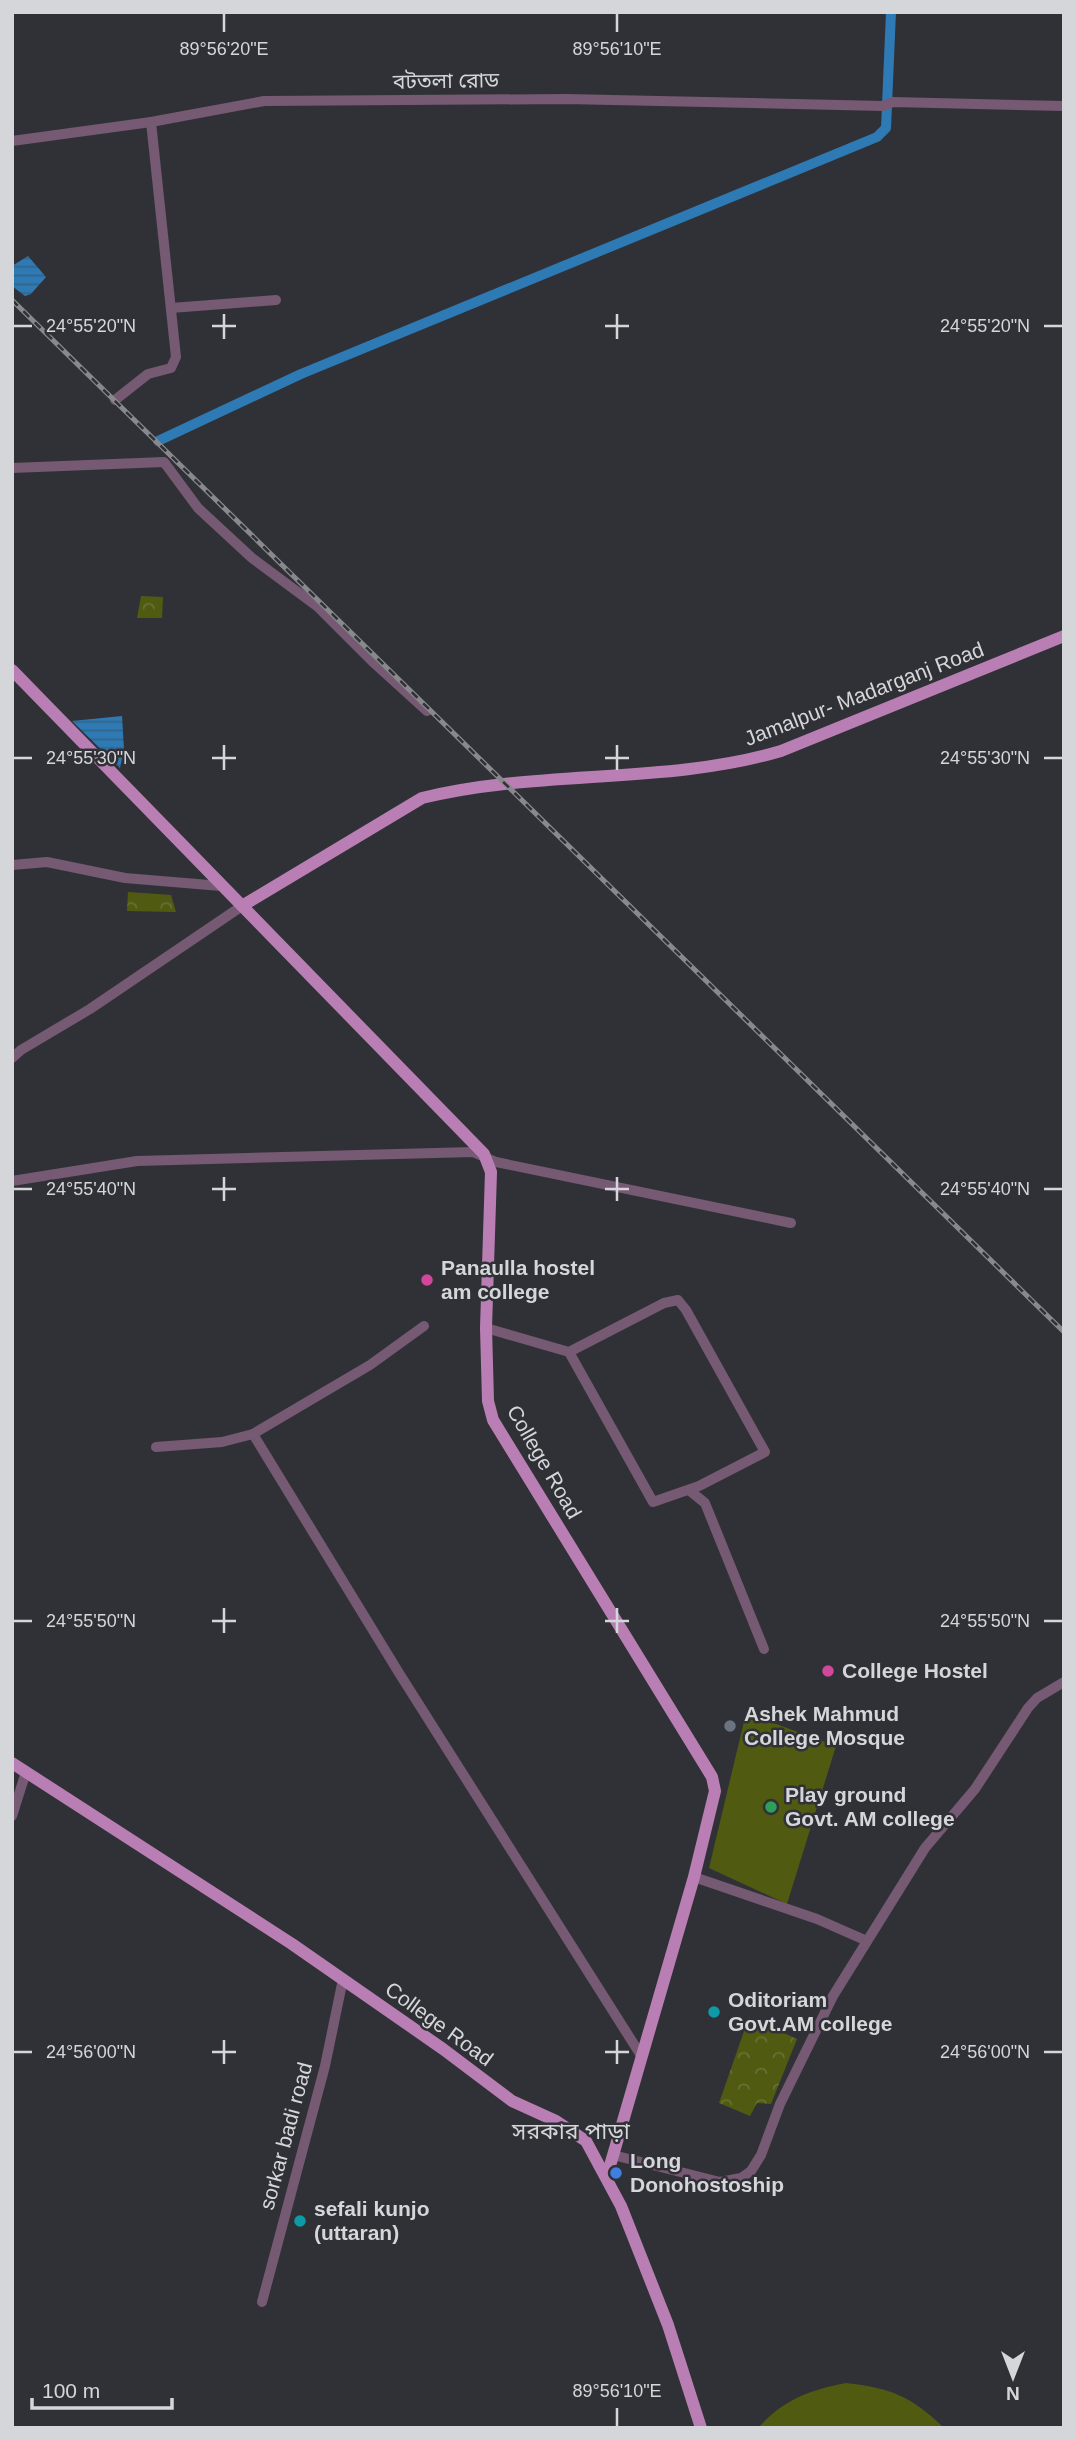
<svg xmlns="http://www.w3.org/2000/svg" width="1076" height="2440" font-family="Arial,'Noto Sans Bengali',sans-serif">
  <defs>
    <pattern id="park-crowns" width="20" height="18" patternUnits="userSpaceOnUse" patternTransform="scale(1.75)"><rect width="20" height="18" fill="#505a11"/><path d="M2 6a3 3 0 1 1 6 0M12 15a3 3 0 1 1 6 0" fill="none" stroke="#687133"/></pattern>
    <pattern id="water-rules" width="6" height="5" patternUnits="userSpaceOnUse" patternTransform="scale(1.75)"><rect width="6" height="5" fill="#2e7ab5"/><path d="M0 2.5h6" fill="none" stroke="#356387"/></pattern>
  </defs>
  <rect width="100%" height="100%" fill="#303136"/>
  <g fill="#505a11">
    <polygon points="746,1713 836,1746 787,1904 709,1868"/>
    <path d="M846,2383C891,2388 911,2396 944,2428H758C783,2400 809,2390 846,2383Z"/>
  </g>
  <g fill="url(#park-crowns)">
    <polygon points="141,596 163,597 162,618 137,618"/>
    <polygon points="128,892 171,895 176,912 127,911"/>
    <polygon points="749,2017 797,2039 771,2104 757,2103 750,2116 719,2103"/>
  </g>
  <g fill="url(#water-rules)">
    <polygon points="28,256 46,277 31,294 25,296 12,286 12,266"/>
    <polygon points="122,716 124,749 120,768 72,721"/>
  </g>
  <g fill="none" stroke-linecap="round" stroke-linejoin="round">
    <polyline stroke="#2e7ab5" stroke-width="10" points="158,441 301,374 877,137 886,128 891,12"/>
    <g stroke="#765973" stroke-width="10">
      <polyline points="12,141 151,122 264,101 566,99 883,106 893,102 1064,106"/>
      <polyline points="171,308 276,300"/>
      <polyline points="115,400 148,374 171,368 176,357 151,122"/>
      <polyline points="12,468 164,462 198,508 252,558 318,607 373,662 427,711"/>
      <polyline points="12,865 47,862 125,878 221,886"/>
      <polyline points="12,1058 21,1050 90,1009 242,906"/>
      <polyline points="12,1181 137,1161 473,1152 496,1162 791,1223"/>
      <polyline points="486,1328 569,1352 653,1502 699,1486 765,1452 686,1310 678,1300 664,1303 569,1352"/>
      <polyline points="253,1434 399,1673 642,2057"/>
      <polyline points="156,1447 222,1442 253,1434 370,1365 424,1326"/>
      <polyline points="689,1490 705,1503 764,1649"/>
      <polyline points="12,1816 26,1772"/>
      <polyline points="694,1877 817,1919 867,1941"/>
      <polyline points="613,2155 720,2182 741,2178 751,2171 761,2155 780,2104 833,1996 925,1848 975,1789 1028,1708 1037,1698 1064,1682"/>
      <polyline points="262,2302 325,2066 343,1979"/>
    </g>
    <g stroke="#b97fb4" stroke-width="12">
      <polyline points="12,670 484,1154 491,1172 486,1328 488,1401 493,1420 712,1777 715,1791 694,1877 607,2176"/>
      <path d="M242,906L422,798C539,769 665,785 781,751L1064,636"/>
      <polyline points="12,1763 292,1944 443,2049 512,2101 556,2121 586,2141 621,2206 668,2325 701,2428"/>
    </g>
    <g stroke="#88898d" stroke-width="5">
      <polyline id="rail" points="12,300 1064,1332"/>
    </g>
    <use href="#rail" stroke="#303136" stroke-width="2.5" stroke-dasharray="8" stroke-linecap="butt"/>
  </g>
  <path fill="none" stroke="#d5d6d9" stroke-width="2.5" d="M224,14V32M617,14V32M224,314V339M617,314V339M14,326H32M212,326H236M605,326H629M1044,326H1062M224,745V770M617,745V770M14,758H32M212,758H236M605,758H629M1044,758H1062M224,1177V1201M617,1177V1201M14,1189H32M212,1189H236M605,1189H629M1044,1189H1062M224,1608V1633M617,1608V1633M14,1621H32M212,1621H236M605,1621H629M1044,1621H1062M224,2040V2064M617,2040V2064M14,2052H32M212,2052H236M605,2052H629M1044,2052H1062M617,2408V2426"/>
  <g fill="#d1479c" stroke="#303136" stroke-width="2.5">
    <circle cx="427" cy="1280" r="7"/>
    <circle cx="828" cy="1671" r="7"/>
  </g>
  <circle fill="#6b7280" stroke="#303136" stroke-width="2.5" cx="730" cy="1726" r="7"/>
  <circle fill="#2e9e5b" stroke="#303136" stroke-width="2.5" cx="771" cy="1807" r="7"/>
  <g fill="#0f9aa8" stroke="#303136" stroke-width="2.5">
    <circle cx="714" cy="2012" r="7"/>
    <circle cx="300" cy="2221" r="7"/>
  </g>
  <circle fill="#3f7fe0" stroke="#303136" stroke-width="2.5" cx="616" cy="2173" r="7"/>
  <g text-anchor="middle" stroke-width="5" stroke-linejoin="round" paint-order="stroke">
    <g font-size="21" fill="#d5d6d9" stroke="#303136">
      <text transform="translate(446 81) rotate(-1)" y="7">বটতলা রোড</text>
      <text transform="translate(864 694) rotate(-21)" y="7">Jamalpur- Madarganj Road</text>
      <text transform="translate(544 1462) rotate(60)" y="7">College Road</text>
      <text transform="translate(439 2024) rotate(36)" y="7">College Road</text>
      <text transform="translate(286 2136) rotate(-75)" y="7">sorkar badi road</text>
    </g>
    <g font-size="21" font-weight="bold" fill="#d5d6d9" stroke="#303136" text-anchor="start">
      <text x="441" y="1275">Panaulla hostel<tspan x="441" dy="24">am college</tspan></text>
      <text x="842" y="1678">College Hostel</text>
      <text x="744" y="1721">Ashek Mahmud<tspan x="744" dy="24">College Mosque</tspan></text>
      <text x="785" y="1802">Play ground<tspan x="785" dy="24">Govt. AM college</tspan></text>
      <text x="728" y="2007">Oditoriam<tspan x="728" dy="24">Govt.AM college</tspan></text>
      <text x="630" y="2168">Long<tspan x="630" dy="24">Donohostoship</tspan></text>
      <text x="314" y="2216">sefali kunjo<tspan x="314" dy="24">(uttaran)</tspan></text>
    </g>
    <g font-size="23" fill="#d5d6d9" stroke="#303136">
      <text x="571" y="2139">সরকার পাড়া</text>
    </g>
  </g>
  <g font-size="18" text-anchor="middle" fill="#d5d6d9" stroke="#303136" stroke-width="5" stroke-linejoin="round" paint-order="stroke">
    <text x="224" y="55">89°56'20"E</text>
    <text x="617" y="55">89°56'10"E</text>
    <text x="985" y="332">24°55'20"N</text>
    <text x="91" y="332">24°55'20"N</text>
    <text x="985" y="764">24°55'30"N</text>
    <text x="91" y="764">24°55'30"N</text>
    <text x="91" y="1195">24°55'40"N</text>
    <text x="985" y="1195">24°55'40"N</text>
    <text x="91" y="1627">24°55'50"N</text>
    <text x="985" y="1627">24°55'50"N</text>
    <text x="985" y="2058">24°56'00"N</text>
    <text x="91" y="2058">24°56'00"N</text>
    <text x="617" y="2397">89°56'10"E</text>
  </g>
  <rect width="1076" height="2440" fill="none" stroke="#d5d6d9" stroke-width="28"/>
  <g transform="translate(1013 2377) rotate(180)" stroke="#303136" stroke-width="5" paint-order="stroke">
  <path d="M0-5L12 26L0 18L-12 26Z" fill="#d5d6d9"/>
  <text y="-10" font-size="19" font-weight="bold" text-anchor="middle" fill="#d5d6d9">N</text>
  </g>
  <path d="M32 2398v10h140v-10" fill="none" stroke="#d5d6d9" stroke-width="3.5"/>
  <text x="42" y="2398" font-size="21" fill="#d5d6d9" stroke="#303136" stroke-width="5" paint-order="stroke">100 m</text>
</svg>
